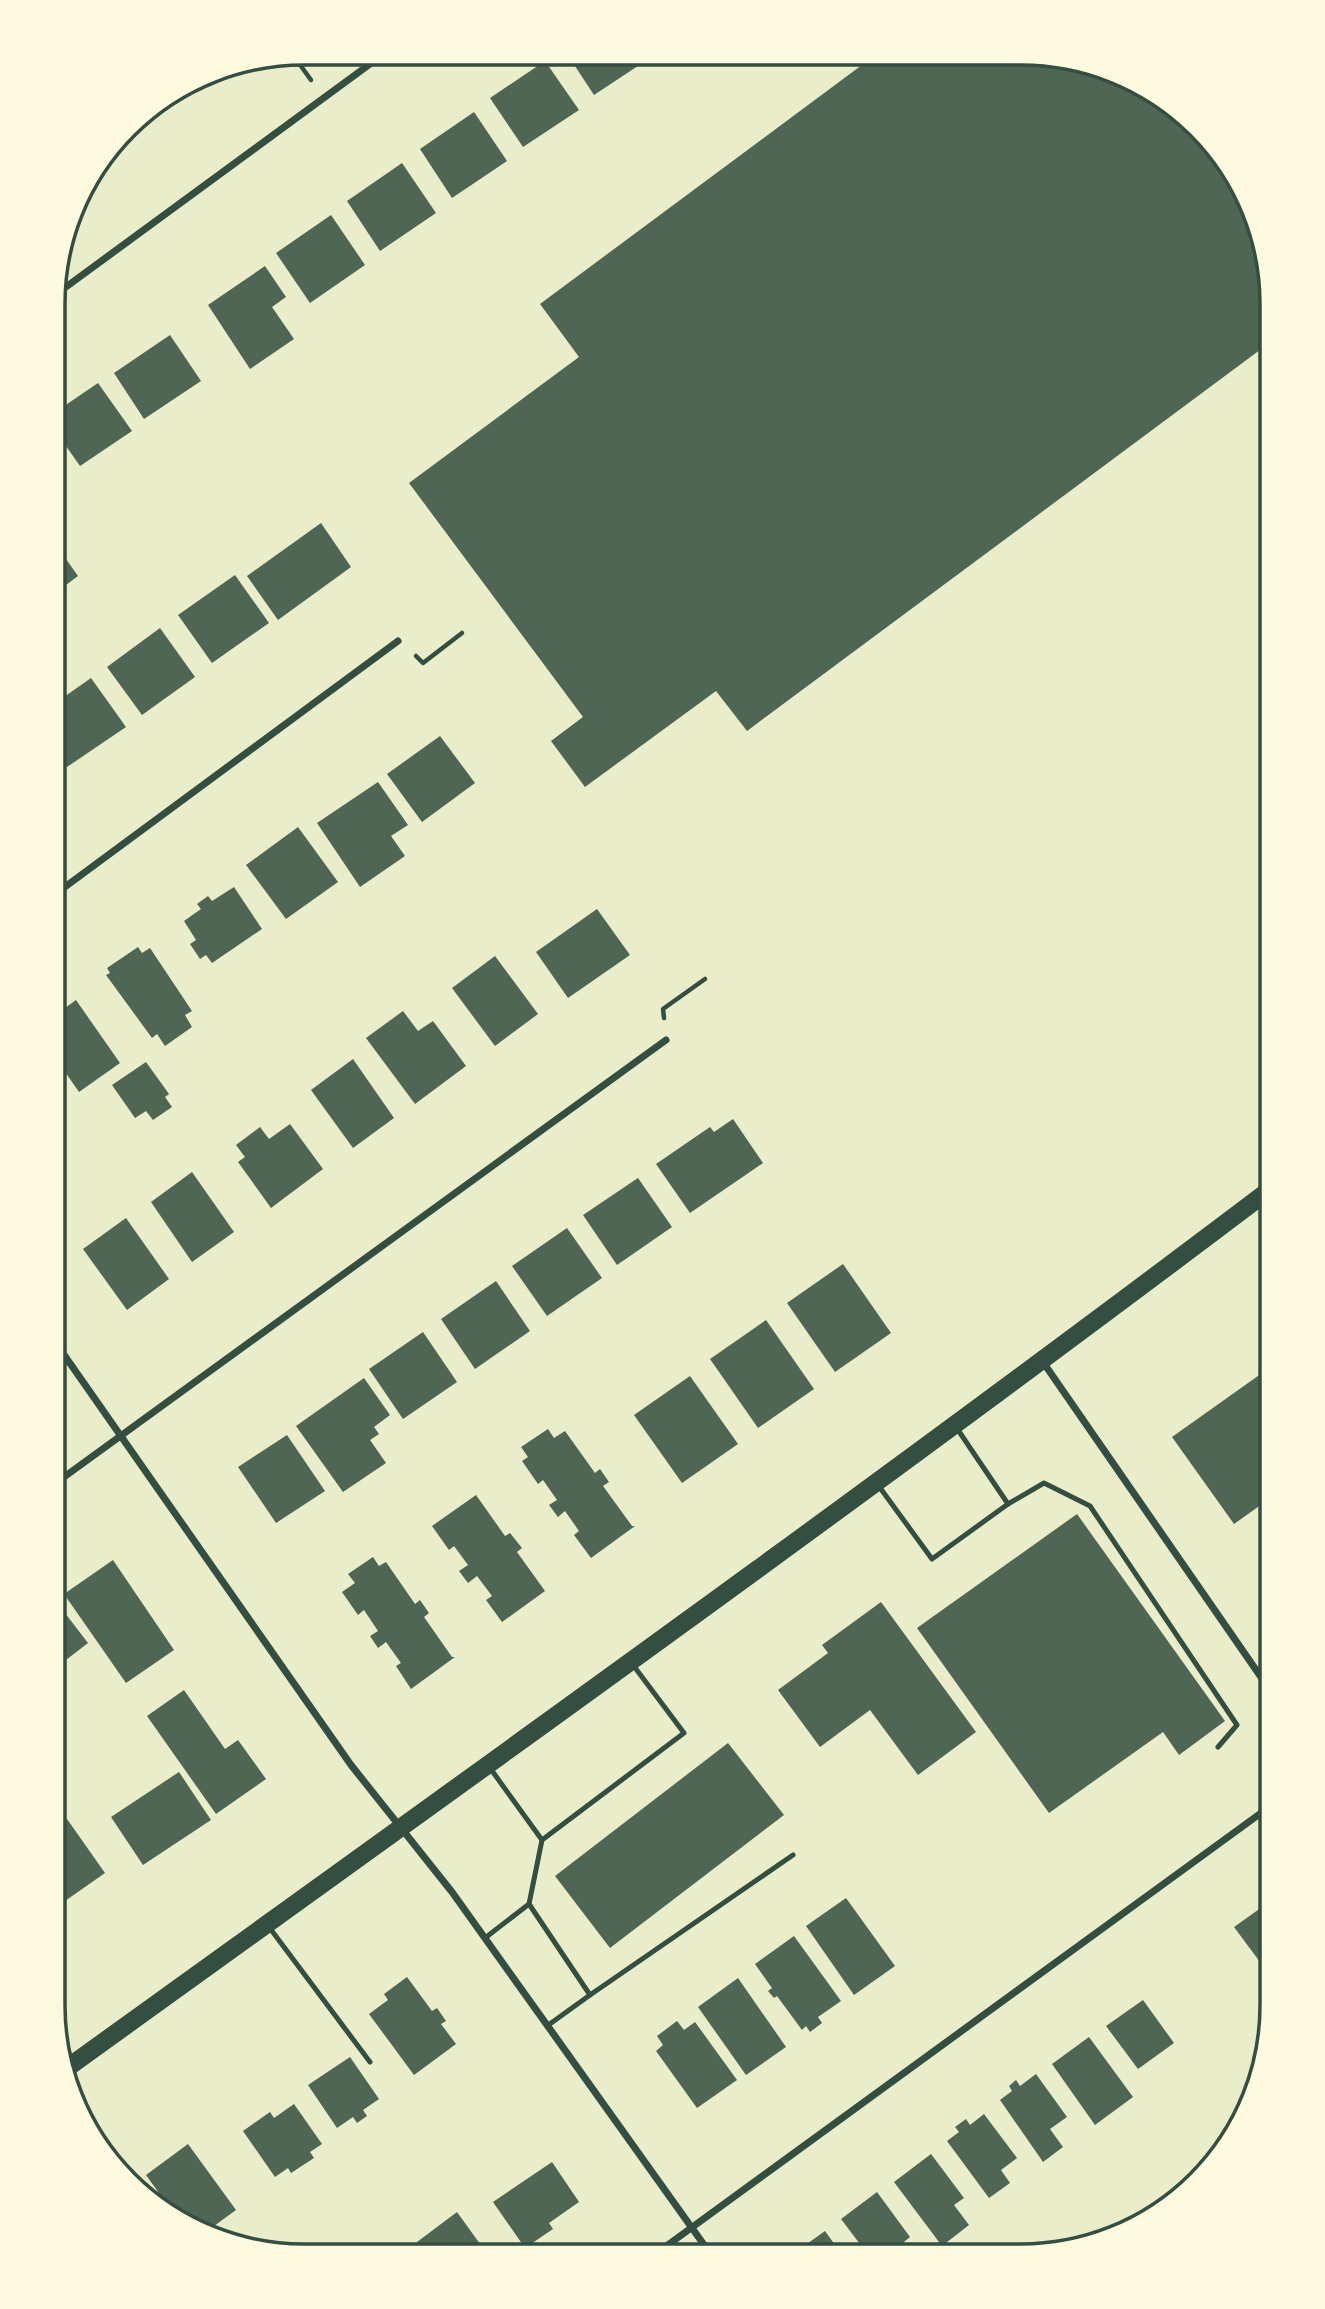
<svg xmlns="http://www.w3.org/2000/svg" width="1325" height="2309" font-family="'Roboto Serif',serif">
  <rect width="100%" height="100%" fill="#e9edc9"/>
  <g fill="#4f6655">
    <polygon points="567,54 647,55 650,58 594,95"/>
    <polygon points="874,56 1070,57 1187,115 1259,223 1272,304 1272,341 747,731 716,691 585,787 551,741 583,717 409,483 579,357 540,304"/>
    <polygon points="545,61 579,110 523,147 490,98"/>
    <polygon points="474,112 507,161 452,198 420,149"/>
    <polygon points="402,163 436,213 380,251 347,201"/>
    <polygon points="331,215 365,265 310,303 276,253"/>
    <polygon points="265,266 286,297 272,307 294,339 250,369 208,305"/>
    <polygon points="170,335 201,381 144,419 114,373"/>
    <polygon points="98,383 132,431 80,466 54,429 54,413"/>
    <polygon points="321,523 351,567 278,620 247,576"/>
    <polygon points="54,542 78,576 54,594"/>
    <polygon points="235,575 269,623 212,663 178,615"/>
    <polygon points="160,628 195,677 142,715 107,667"/>
    <polygon points="91,678 126,727 67,767 54,748 54,704"/>
    <polygon points="440,736 475,783 422,822 387,774"/>
    <polygon points="378,782 408,825 391,836 405,856 360,887 317,823"/>
    <polygon points="298,827 338,882 286,919 246,865"/>
    <polygon points="234,887 262,929 212,963 206,955 200,959 190,944 196,940 184,921 201,909 197,904 208,896 212,901"/>
    <polygon points="597,909 630,955 568,998 536,952"/>
    <polygon points="138,947 142,953 150,948 192,1011 185,1015 192,1027 165,1046 157,1034 152,1038 106,975 110,973 107,968"/>
    <polygon points="495,956 538,1014 495,1046 452,988"/>
    <polygon points="76,1000 120,1063 79,1092 54,1056 54,1016"/>
    <polygon points="403,1011 418,1031 433,1021 466,1066 415,1104 366,1038"/>
    <polygon points="353,1059 394,1118 353,1148 311,1090"/>
    <polygon points="146,1062 169,1094 165,1097 172,1107 153,1120 146,1111 135,1118 112,1085"/>
    <polygon points="733,1119 763,1163 690,1213 656,1164 710,1127 714,1132"/>
    <polygon points="290,1124 323,1169 271,1208 238,1162 245,1157 236,1145 260,1127 269,1139"/>
    <polygon points="192,1172 234,1232 192,1262 151,1202"/>
    <polygon points="638,1178 672,1227 617,1265 583,1215"/>
    <polygon points="126,1218 169,1279 127,1310 83,1249"/>
    <polygon points="567,1228 602,1278 547,1316 512,1266"/>
    <polygon points="843,1264 891,1333 835,1372 787,1303"/>
    <polygon points="496,1281 530,1331 475,1369 441,1319"/>
    <polygon points="766,1320 814,1389 758,1428 710,1359"/>
    <polygon points="423,1332 457,1382 403,1419 369,1369"/>
    <polygon points="1272,1366 1272,1497 1234,1524 1172,1437"/>
    <polygon points="690,1376 738,1444 682,1483 634,1415"/>
    <polygon points="364,1378 390,1415 374,1427 379,1434 370,1440 386,1463 343,1492 296,1426"/>
    <polygon points="548,1429 554,1438 565,1431 595,1473 600,1469 609,1482 603,1486 632,1526 635,1526 591,1558 574,1535 579,1531 565,1511 558,1517 549,1505 557,1500 543,1480 538,1484 522,1461 528,1457 521,1447"/>
    <polygon points="287,1435 325,1491 276,1523 238,1467"/>
    <polygon points="476,1495 505,1536 510,1533 522,1548 517,1552 545,1591 502,1622 486,1600 492,1596 477,1576 468,1583 459,1571 468,1565 454,1546 449,1550 432,1526"/>
    <polygon points="1077,1514 1225,1721 1179,1755 1163,1732 1049,1813 917,1628"/>
    <polygon points="373,1557 379,1566 386,1562 415,1604 420,1600 429,1613 424,1617 452,1657 455,1657 411,1689 396,1666 401,1663 386,1642 378,1648 370,1636 378,1631 364,1610 358,1615 342,1592 355,1583 348,1574"/>
    <polygon points="113,1560 174,1650 126,1683 64,1594"/>
    <polygon points="55,1600 88,1643 53,1670 53,1601"/>
    <polygon points="881,1602 976,1732 918,1775 870,1710 820,1747 778,1690 828,1653 822,1645"/>
    <polygon points="184,1690 225,1749 238,1740 266,1779 216,1814 147,1716"/>
    <polygon points="728,1743 784,1815 610,1948 555,1876"/>
    <polygon points="179,1772 211,1820 143,1865 111,1817"/>
    <polygon points="67,1819 105,1873 65,1901 53,1884 53,1828"/>
    <polygon points="846,1898 895,1966 854,1995 806,1926"/>
    <polygon points="1272,1900 1272,1959 1263,1966 1234,1927"/>
    <polygon points="794,1936 841,2001 818,2017 822,2023 810,2032 806,2026 802,2030 777,1996 774,1998 768,1991 772,1988 755,1964"/>
    <polygon points="407,1977 432,2011 437,2008 446,2021 441,2024 456,2044 414,2075 369,2014 388,2000 384,1994"/>
    <polygon points="738,1978 786,2047 746,2075 698,2007"/>
    <polygon points="1143,2000 1174,2043 1138,2069 1106,2026"/>
    <polygon points="677,2021 684,2030 695,2022 737,2080 697,2108 656,2051 663,2045 657,2036"/>
    <polygon points="1089,2037 1133,2097 1095,2125 1052,2064"/>
    <polygon points="350,2057 379,2099 363,2110 367,2116 357,2123 353,2117 337,2128 308,2085"/>
    <polygon points="1036,2074 1067,2117 1050,2129 1063,2147 1043,2162 1000,2100 1012,2091 1009,2086 1016,2080 1020,2086"/>
    <polygon points="294,2104 322,2144 310,2152 314,2158 291,2173 288,2168 275,2177 243,2131 270,2112 274,2118"/>
    <polygon points="984,2114 1017,2158 1001,2170 1010,2183 989,2198 947,2141 959,2132 955,2127 966,2119 970,2125"/>
    <polygon points="188,2144 236,2210 203,2234 193,2231 179,2221 146,2175"/>
    <polygon points="931,2154 964,2198 954,2205 969,2225 942,2246 894,2182"/>
    <polygon points="552,2162 579,2202 549,2223 553,2229 525,2248 493,2202"/>
    <polygon points="877,2192 910,2237 899,2246 906,2255 904,2256 869,2256 841,2219"/>
    <polygon points="457,2212 488,2255 426,2255 417,2242"/>
    <polygon points="825,2231 843,2256 790,2256"/>
  </g>
  <g fill="none" stroke-linecap="round" stroke-linejoin="round">
    <g stroke="#344e41" stroke-width="4.5">
      <polyline points="293,55 311,80"/>
      <polyline points="416,656 423,663 462,633"/>
      <polyline points="664,1018 663,1009 705,979"/>
    </g>
    <g stroke="#344e41" stroke-width="5">
      <polyline points="878,1485 932,1559 1008,1504 956,1427"/>
      <polyline points="1008,1504 1044,1483 1090,1506 1237,1725 1218,1747"/>
      <polyline points="490,1768 542,1840 684,1733 633,1665"/>
      <polyline points="529,1904 542,1840"/>
      <polyline points="269,1927 370,2062"/>
      <polyline points="485,1938 529,1904 590,1995 547,2026"/>
      <polyline points="590,1995 793,1855"/>
    </g>
    <g stroke="#344e41" stroke-width="7">
      <polyline points="55,295 385,53"/>
      <polyline points="54,895 398,641"/>
      <polyline points="53,1339 351,1765 452,1892 712,2256"/>
      <polyline points="1043,1362 1272,1693"/>
      <polyline points="53,1485 666,1040"/>
      <polyline points="654,2255 1272,1805"/>
    </g>
    <path stroke="#344e41" stroke-width="18" d="M63,2071C468,1779 874,1489 1272,1188"/>
  </g>
  <path d="M0 0H1325V2309H0ZM304 65H1021A239 239 0 0 1 1260 304V2005A239 239 0 0 1 1021 2244H304A239 239 0 0 1 65 2005V304A239 239 0 0 1 304 65Z" fill="#fefae0" fill-rule="evenodd"/>
  <path fill="none" stroke="#344e41" stroke-width="3.5" d="M304 65H1021A239 239 0 0 1 1260 304V2005A239 239 0 0 1 1021 2244H304A239 239 0 0 1 65 2005V304A239 239 0 0 1 304 65Z"/>
</svg>
